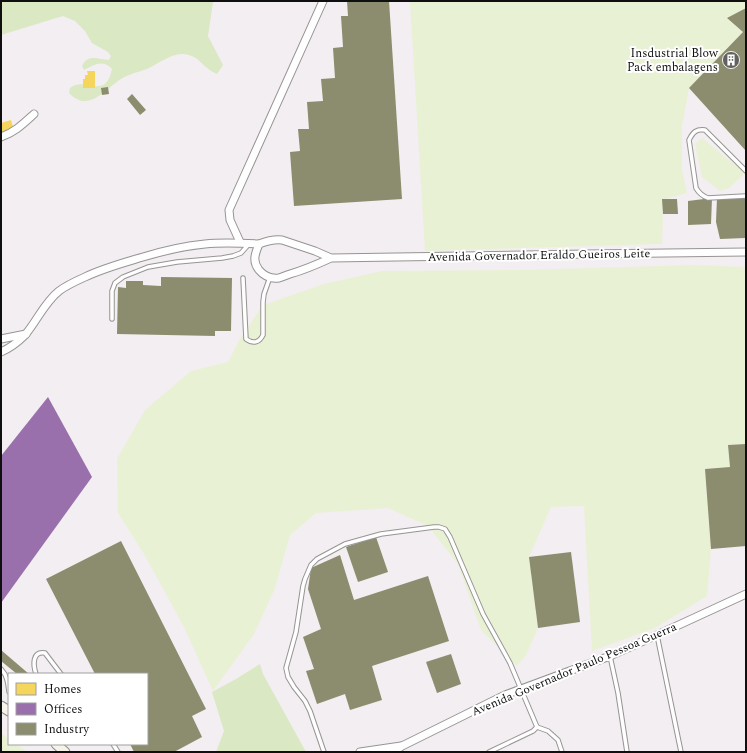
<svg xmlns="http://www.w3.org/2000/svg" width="747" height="753" font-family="Spectral,serif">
  <rect width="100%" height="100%" fill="#fcfaf5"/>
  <path fill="#f3eef1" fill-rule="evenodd" d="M1,1H746V752H1ZM9,674H147V744H9Z"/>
  <g fill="#e9f1d5">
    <polygon points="410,1 746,1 746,8 727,18 743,32 689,88 682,126 682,170 687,193 662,200 663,214 662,244 425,251"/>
    <polygon points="702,138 745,173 729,188 720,191 702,177 695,144"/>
    <polygon points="693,265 746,267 746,444 728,445 730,467 705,469 711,549 707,596 655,628 592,651 584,506 551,507 529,557 538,628 526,655 517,666 481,630 458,564 428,526 388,508 316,513 290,535 275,588 254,634 213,691 184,627 144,554 118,513 117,459 145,410 191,371 228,362 241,337 263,305 324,284 382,271 522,270"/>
    <polygon points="1,733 9,739 9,744 16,744 27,752 1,752"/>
  </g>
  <g fill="#dae8c3">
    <path d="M1,1H212L213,2L208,36L223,65L217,74C213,72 209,70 206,67C201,63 197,57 189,55C174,50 160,63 147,69C138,72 129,74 121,79C111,85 98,101 85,101C80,102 73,97 69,93L70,88C86,75 105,102 112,69C103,59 94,65 84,70L82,66C89,53 98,60 109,60L111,56L108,52L92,43L85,31L75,21L63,16L1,35Z"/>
    <polygon points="260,664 263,674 306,752 216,752 224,731 212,692 236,679"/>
  </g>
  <g fill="#f6d55c">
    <polygon points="87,71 95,71 95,88 83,88 83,79 85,79 85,75 88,75"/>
    <polygon points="11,120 14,130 3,134 1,128 1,123"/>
  </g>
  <polygon fill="#9970ab" points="48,397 92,477 1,603 1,456"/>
  <g fill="#8c8c6e">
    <polygon points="347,1 389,1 402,199 294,206 290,152 300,151 298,129 309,129 307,102 323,101 321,79 335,78 333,48 343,47 341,16 348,16"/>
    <polygon points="746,8 746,151 689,88 743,32 727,18"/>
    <polygon points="108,87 109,94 102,95 101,88"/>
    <polygon points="132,94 146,110 140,115 127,99"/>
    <polygon points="712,198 711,224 688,225 688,201"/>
    <polygon points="717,198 745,198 745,238 720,239 716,222"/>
    <polygon points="662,199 677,199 678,214 663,214"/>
    <polygon points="161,277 232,278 231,331 215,331 215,336 117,334 118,287 126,288 126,281 143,281 143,285 161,286"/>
    <polygon points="746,444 746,546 711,549 705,469 730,467 728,445"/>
    <polygon points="376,537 388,572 358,582 346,547"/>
    <polygon points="121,541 206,709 192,716 202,737 174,752 134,752 130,744 147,744 147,674 95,674 46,579"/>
    <polygon points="571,552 580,622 538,628 529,557"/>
    <polygon points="340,555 354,600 428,576 449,641 372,666 382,700 350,710 345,694 317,704 306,671 314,669 303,637 321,629 308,589 311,568"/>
    <polygon points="1,650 29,674 17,674 1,661"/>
    <polygon points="451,654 461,684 437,693 426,662"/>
  </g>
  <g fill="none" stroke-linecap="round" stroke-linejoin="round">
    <g stroke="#969593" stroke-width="5.5">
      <g id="lane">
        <path d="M746,171L705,130C696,129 693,132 689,140L696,188C699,193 702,196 708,198L746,196"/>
        <path d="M243,278L246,339C253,344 259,343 263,335V302L264,294L270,277"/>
        <polyline points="112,319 112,291 115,283 123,277 148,267 177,262 222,258 233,256 241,253 249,244"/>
        <polyline points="657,635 681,752"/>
        <polyline points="610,656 618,693 627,752"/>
        <path d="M1,669C7,675 8,683 9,692"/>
        <path d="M36,674C33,665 32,651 45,653L61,674"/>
        <polyline points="537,727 548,731 558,740 562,752"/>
        <polyline points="113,744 118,752"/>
        <polyline points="324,752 310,711 305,701 294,687 288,677 286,668 296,632 303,586 305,579 311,565 317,559 345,544 381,534 434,527 439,527 445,529 450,537 483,614 510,663 537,727 533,731 489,752"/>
      </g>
    </g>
    <g stroke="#969593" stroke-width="9">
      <g id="street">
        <path d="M1,137C15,132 23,124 34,114"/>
        <polyline points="240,242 230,220 229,210 323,1"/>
        <path d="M331,258L315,251L282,240C274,239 267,241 259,244C255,254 252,261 259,270C264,276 271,279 279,278C282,277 287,275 290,274C304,270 318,264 331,258L587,254L746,252"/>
        <polyline points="1,339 26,334"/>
        <path d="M1,352C10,348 18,342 25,335C37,321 44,303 59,291C67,285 76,281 85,277C104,268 123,263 143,257C163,251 184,246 205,244C223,242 241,243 259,244"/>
        <polyline points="360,752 401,746"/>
        <polyline points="394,752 402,746 505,695 610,656 657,635 746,594"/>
      </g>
    </g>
    <g stroke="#8c8b89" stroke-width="11">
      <g id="secondary">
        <polyline points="1,706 9,711"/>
        <polyline points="56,744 65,752"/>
      </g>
    </g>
    <use href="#lane" stroke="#fffefe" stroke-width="3.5"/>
    <use href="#street" stroke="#fffefe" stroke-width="7"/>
    <use href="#secondary" stroke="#f6f3eb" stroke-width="9"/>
  </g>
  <defs>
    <g id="building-disc" transform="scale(0.9)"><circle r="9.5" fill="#626160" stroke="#fff"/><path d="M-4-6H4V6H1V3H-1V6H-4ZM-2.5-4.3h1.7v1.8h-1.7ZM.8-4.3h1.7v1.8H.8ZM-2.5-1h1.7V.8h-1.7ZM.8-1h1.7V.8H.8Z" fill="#fff"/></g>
  </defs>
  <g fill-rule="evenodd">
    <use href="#building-disc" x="731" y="60"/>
  </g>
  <g text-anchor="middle" stroke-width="4" stroke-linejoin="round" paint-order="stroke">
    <g font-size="12" fill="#0f0f0f" stroke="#fff" text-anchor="end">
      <text x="718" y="57">Insdustrial Blow<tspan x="718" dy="14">Pack embalagens</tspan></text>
    </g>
    <g font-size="12" fill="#0f0f0f" stroke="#fff">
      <text transform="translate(539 255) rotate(-1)" y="4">Avenida Governador Eraldo Gueiros Leite</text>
      <text transform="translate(574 669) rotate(-23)" y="4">Avenida Governador Paulo Pessoa Guerra</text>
    </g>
  </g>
  <rect width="747" height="753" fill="none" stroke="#0f0f0f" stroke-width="4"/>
  <rect x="8" y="673" width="140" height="72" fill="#ffffff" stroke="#9f9f9f"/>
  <rect x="16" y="683" width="20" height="12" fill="#f6d55c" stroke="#9f9f9f"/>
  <text x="44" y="693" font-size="12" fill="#0f0f0f">Homes</text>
  <rect x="16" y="703" width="20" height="12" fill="#9970ab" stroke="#9f9f9f"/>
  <text x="44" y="713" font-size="12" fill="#0f0f0f">Offices</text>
  <rect x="16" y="723" width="20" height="12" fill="#8c8c6e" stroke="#9f9f9f"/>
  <text x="44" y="733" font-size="12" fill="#0f0f0f">Industry</text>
</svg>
